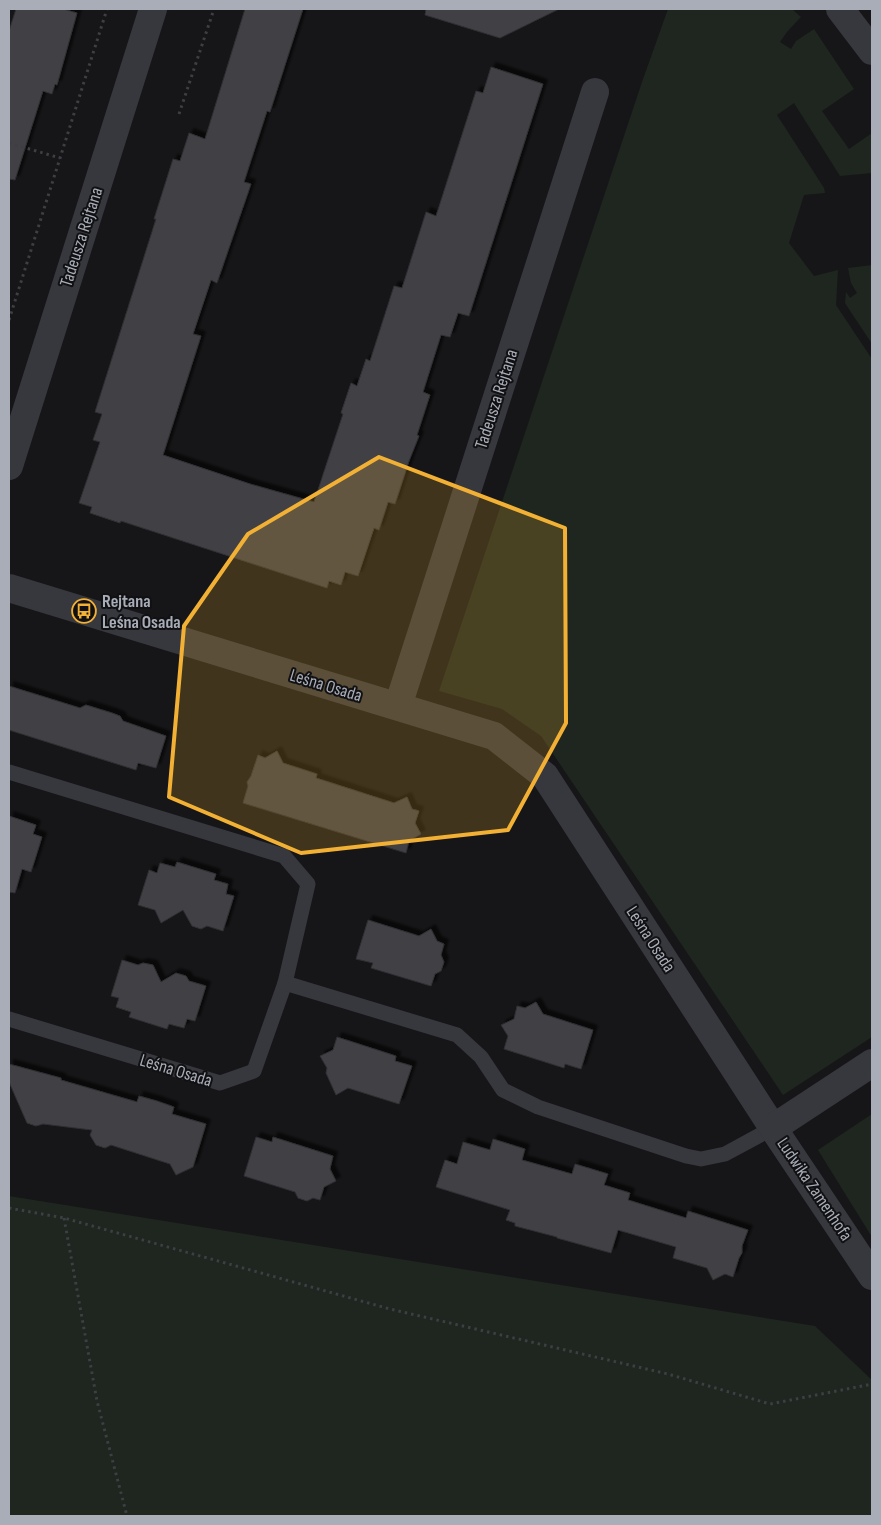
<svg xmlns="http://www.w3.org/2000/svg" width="881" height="1525" font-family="'Sofia Sans Condensed',sans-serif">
  <defs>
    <filter id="shadow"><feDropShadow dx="4.5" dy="-4.5" stdDeviation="1" flood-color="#0009"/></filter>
  </defs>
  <rect width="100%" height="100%" fill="#161618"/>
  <g fill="#1e261f">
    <polygon points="668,9 792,9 801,17 787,32 780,42 791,49 796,41 814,29 854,89 822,111 849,149 872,133 872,173 840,176 794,103 777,115 824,188 825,193 804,195 789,243 814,276 838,270 836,305 872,359 872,1037 783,1095 541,736 502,709 439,691 642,82"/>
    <polygon points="872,265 872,344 845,303 846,292 850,298 857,293 851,283 848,268"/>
    <polygon points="872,1114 872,1237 818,1150"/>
    <polygon points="9,1196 815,1326 872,1380 872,1516 9,1516"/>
  </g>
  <g fill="#404145" stroke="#303034" filter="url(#shadow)">
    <polygon points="16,9 63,9 77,13 57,85 55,84 52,94 43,91 15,180 9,179 9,31"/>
    <polygon points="245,9 303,9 270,112 267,111 244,182 251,184 240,216 217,283 211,280 193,334 201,336 163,455 250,484 314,502 343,414 341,413 351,383 357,386 366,359 370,361 394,286 402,288 426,212 436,216 476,91 483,93 491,67 543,84 469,316 458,313 450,337 441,335 423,392 430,395 417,435 419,436 409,461 395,504 388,502 379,530 374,528 358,576 345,572 341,585 329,581 327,588 121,521 120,523 90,513 92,507 79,503 100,442 93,440 102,414 95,412 156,219 154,219 173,159 180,161 189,133 205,139"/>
    <polygon points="426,9 559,9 500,38 425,15"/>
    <polygon points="9,686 80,708 86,705 112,713 120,716 123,721 166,736 156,768 138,763 136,770 9,730"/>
    <polygon points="277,751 283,763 317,774 316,778 394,803 407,797 412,809 419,811 415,823 421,834 409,841 406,853 243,803 248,786 247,782 251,776 258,755 265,758"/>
    <polygon points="9,816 36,825 33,834 42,837 31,872 22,869 15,893 9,892"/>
    <polygon points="177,862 216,874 214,880 228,884 226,894 234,896 223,931 207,926 201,929 192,926 183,910 161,923 155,910 138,905 149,870 157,873 160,863 175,867"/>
    <polygon points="368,920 419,936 431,929 437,941 444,944 441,955 444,962 441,971 435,974 431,986 371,968 373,963 356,959"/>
    <polygon points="122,960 138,965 143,963 153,965 161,982 176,973 186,976 189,981 206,986 195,1021 187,1019 184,1028 169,1024 167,1029 129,1017 131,1012 116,1007 119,998 111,996"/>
    <polygon points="536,1002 543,1014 593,1030 581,1069 565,1064 564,1068 504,1049 508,1036 501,1025 514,1019 517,1006 525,1008"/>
    <polygon points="337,1037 396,1056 395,1061 412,1066 399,1104 348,1088 336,1095 326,1073 327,1068 320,1056 333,1050"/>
    <polygon points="9,1064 61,1078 61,1080 137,1102 139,1096 157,1101 174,1107 172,1114 206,1124 193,1167 176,1175 170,1164 111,1145 105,1148 96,1145 90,1135 92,1130 43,1124 36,1126 27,1123 9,1082"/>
    <polygon points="256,1137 272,1142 273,1137 333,1156 330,1169 336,1181 324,1187 320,1200 313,1198 307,1201 298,1198 295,1192 244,1176"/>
    <polygon points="493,1139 525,1149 522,1160 572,1174 575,1164 608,1174 604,1185 630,1193 628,1200 686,1218 688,1211 748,1230 742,1246 742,1253 739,1258 733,1277 725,1274 713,1280 707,1268 673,1258 676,1247 618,1230 611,1253 557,1238 557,1237 515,1226 515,1223 506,1220 510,1210 436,1187 445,1160 457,1164 463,1142 490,1150"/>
  </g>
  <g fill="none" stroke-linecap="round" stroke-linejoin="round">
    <g stroke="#3d3f44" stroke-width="3" stroke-dasharray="2.5 4" stroke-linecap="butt">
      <polyline points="179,114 214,9"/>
      <polyline points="9,143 60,158"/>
      <polyline points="9,320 107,9"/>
      <polyline points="9,1208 64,1218 390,1309 668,1374 770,1404 872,1384"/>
      <polyline points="64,1218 97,1401 127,1516"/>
    </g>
    <g stroke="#37383d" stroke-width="15">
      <polyline points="9,772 284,856 308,884 285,983 254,1071 220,1083 9,1019"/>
      <polyline points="285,983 457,1035 481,1057 503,1090 538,1107 686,1156 701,1159 725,1154 773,1128"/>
    </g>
    <g stroke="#37383d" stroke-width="28">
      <polyline points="840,9 872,51"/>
      <polyline points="9,466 153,9"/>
      <polyline points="9,588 494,736 545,776 773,1128 872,1276"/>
      <polyline points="398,706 595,92"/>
      <polyline points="773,1128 872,1063"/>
    </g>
  </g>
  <path fill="#f2b134" fill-opacity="0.2" stroke="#f2b134" stroke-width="4" stroke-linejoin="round" d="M379,457L565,528L566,723L508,830L301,853L169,797L184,626L248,534Z"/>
  <defs>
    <g id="bus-ring" transform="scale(1.25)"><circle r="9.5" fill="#111113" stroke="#f2b134" stroke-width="1.5"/><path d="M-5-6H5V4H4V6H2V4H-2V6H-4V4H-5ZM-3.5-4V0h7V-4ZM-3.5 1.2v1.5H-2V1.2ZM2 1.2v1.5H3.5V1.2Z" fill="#f2b134"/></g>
  </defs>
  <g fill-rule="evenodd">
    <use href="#bus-ring" x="84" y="611"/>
  </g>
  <g text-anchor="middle" stroke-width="4" stroke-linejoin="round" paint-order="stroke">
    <g font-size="18" fill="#a8adb8" stroke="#111113">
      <text transform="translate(81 237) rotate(-72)" y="6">Tadeusza Rejtana</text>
      <text transform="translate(496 399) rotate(-72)" y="6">Tadeusza Rejtana</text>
      <text transform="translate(326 685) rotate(17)" y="6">Leśna Osada</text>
      <text transform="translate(651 939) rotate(57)" y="6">Leśna Osada</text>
      <text transform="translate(176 1070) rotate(17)" y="6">Leśna Osada</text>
      <text transform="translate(815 1189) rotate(56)" y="6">Ludwika Zamenhofa</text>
    </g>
    <g font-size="18" font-weight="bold" fill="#a8adb8" stroke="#111113" text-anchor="start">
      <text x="102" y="607">Rejtana<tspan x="102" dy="21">Leśna Osada</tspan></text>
    </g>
  </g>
  <rect width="881" height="1525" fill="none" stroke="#a8adb8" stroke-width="20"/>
</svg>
